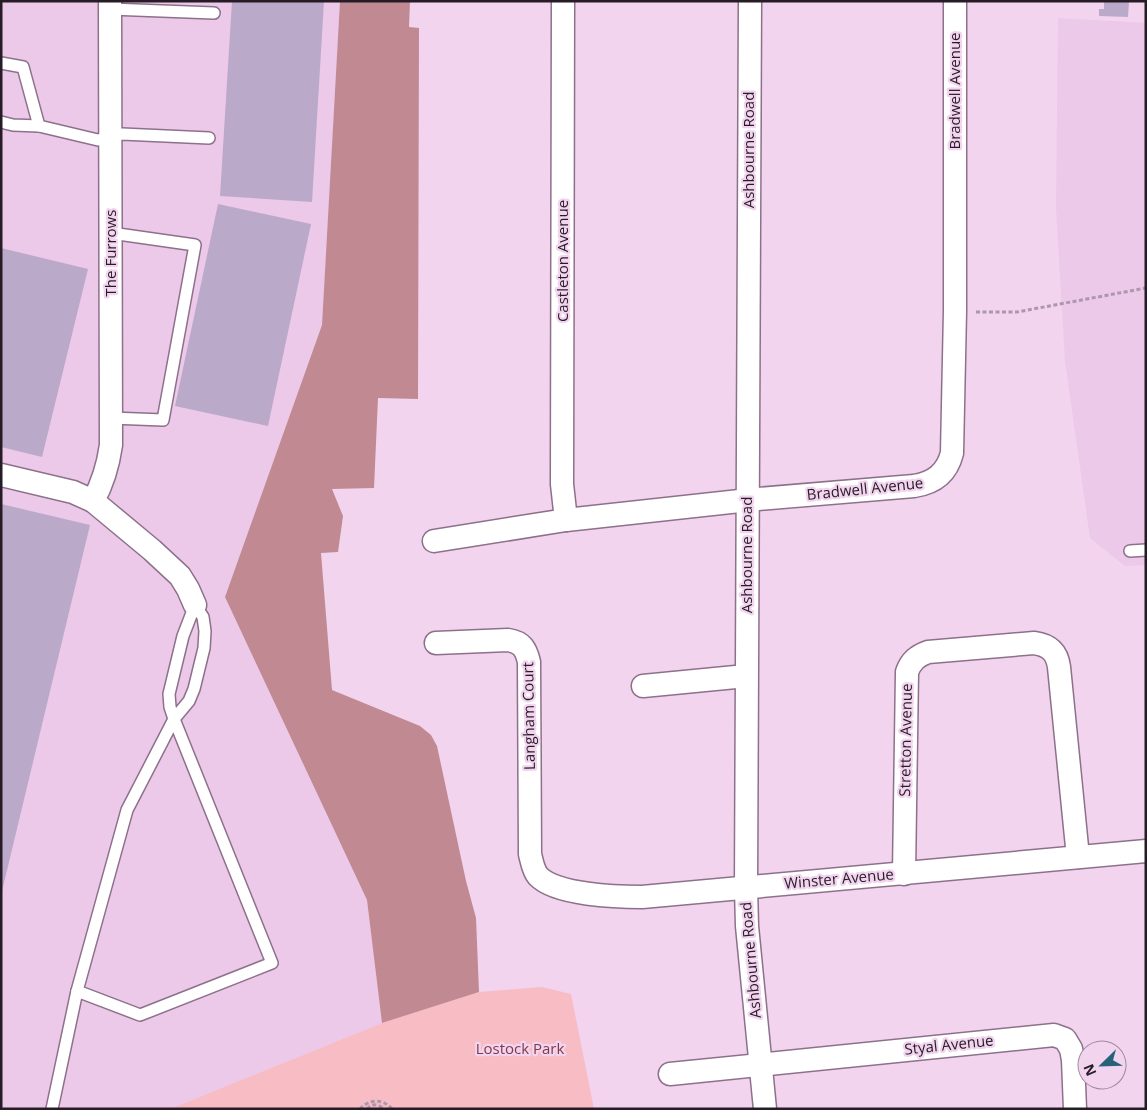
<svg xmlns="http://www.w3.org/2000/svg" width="1147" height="1110" font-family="'Open Sans',sans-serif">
  <rect width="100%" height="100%" fill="#f2d4ef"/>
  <g fill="#ecc8e9">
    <polygon points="1,1 340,1 322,325 225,597 367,900 382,1023 170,1109 1,1109"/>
    <polygon points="1058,18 1146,23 1146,565 1125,566 1090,538 1065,361 1056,208"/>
  </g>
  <polygon fill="#f7bcc4" points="542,987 571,994 594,1109 170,1109 382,1023 479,992"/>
  <polygon fill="#c18991" points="340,1 410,1 409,27 419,28 418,399 378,398 374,488 332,489 343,516 338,552 321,553 332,690 420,726 431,735 437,746 466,881 476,918 479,992 382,1023 367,900 225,597 322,325"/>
  <g fill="#bba9ca">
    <polygon points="232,1 324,1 312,202 220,196"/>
    <polygon points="1104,1 1129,1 1128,17 1099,16 1099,9 1104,9"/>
    <polygon points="218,204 311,224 268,426 175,406"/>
    <polygon points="1,248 88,269 42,457 1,447"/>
    <polygon points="1,504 90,525 2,891 1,891"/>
  </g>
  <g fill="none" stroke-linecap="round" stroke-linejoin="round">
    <g stroke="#8d718a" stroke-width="14">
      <g id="lane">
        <polyline points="110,9 214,13"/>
        <polyline points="1,63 23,67 39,126"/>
        <polyline points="1,122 13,125 39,126 98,140 122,134 209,138"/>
        <polyline points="111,233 195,245 163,420 111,418"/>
        <polyline points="1130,551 1146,550"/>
        <polyline points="195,605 203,617 205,631 204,648 194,689 189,701 174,719 127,810 77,991 140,1015 272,963 174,719 170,707 169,694 183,636 195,605"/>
        <polyline points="52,1109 77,991"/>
      </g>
    </g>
    <g stroke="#8d718a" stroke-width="25">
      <g id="street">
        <polyline points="563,1 562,484 566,520"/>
        <polyline points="750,1 746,888 747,926 765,1109"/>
        <polyline points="1,475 73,492 93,501 152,550 180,576 188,589 195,605"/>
        <path d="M93,501C103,483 108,466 111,445L110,1"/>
        <path d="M434,541L566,520L758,499L914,486C934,483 947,473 952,453L955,311V1"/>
        <path d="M436,643L508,640C522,642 526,649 529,662L530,854C532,862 533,870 538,876C556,895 617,897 642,897L1146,851"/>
        <polyline points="643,686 746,676"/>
        <path d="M904,874L907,672C911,661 917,656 928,652L1034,643C1049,645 1057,652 1059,667L1078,857"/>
        <polyline points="670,1074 1054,1035 1065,1039 1071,1049 1073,1060 1075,1109"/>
      </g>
    </g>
    <g stroke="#ae97ac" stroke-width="3" stroke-dasharray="4 2.5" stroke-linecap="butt">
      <polyline points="976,312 1017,312 1146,288"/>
      <path d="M360,1109C369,1099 383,1098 392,1109"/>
      <path d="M367,1109C373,1103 378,1104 384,1109"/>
    </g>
    <use href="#lane" stroke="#fff" stroke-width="11"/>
    <use href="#street" stroke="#fff" stroke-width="22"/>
  </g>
  <g text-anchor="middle" stroke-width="4.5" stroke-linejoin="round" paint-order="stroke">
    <g font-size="15" fill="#271c26" stroke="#f2d4ef">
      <text transform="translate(955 91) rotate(-90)" y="5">Bradwell Avenue</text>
      <text transform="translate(749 150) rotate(-90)" y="5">Ashbourne Road</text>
      <text transform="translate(111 253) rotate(-90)" y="5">The Furrows</text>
      <text transform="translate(563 261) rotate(-90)" y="5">Castleton Avenue</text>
      <text transform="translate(865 489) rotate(-6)" y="5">Bradwell Avenue</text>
      <text transform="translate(747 555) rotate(-90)" y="5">Ashbourne Road</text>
      <text transform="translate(529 716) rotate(-91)" y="5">Langham Court</text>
      <text transform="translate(906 740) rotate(-89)" y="5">Stretton Avenue</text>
      <text transform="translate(839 879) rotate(-5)" y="5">Winster Avenue</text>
      <text transform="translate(751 960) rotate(-95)" y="5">Ashbourne Road</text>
      <text transform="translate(949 1045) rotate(-6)" y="5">Styal Avenue</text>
    </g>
    <g font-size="15" fill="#803a48" stroke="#f2d4ef">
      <text x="520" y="1054">Lostock Park</text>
    </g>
  </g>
  <rect width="1147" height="1110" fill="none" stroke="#271c26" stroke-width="5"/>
  <g transform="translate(1102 1065) rotate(247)"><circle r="24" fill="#f2d4ef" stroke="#a18a9f"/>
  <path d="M0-4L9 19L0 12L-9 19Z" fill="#27617a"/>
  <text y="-8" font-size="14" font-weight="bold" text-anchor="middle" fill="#271c26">N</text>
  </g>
</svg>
